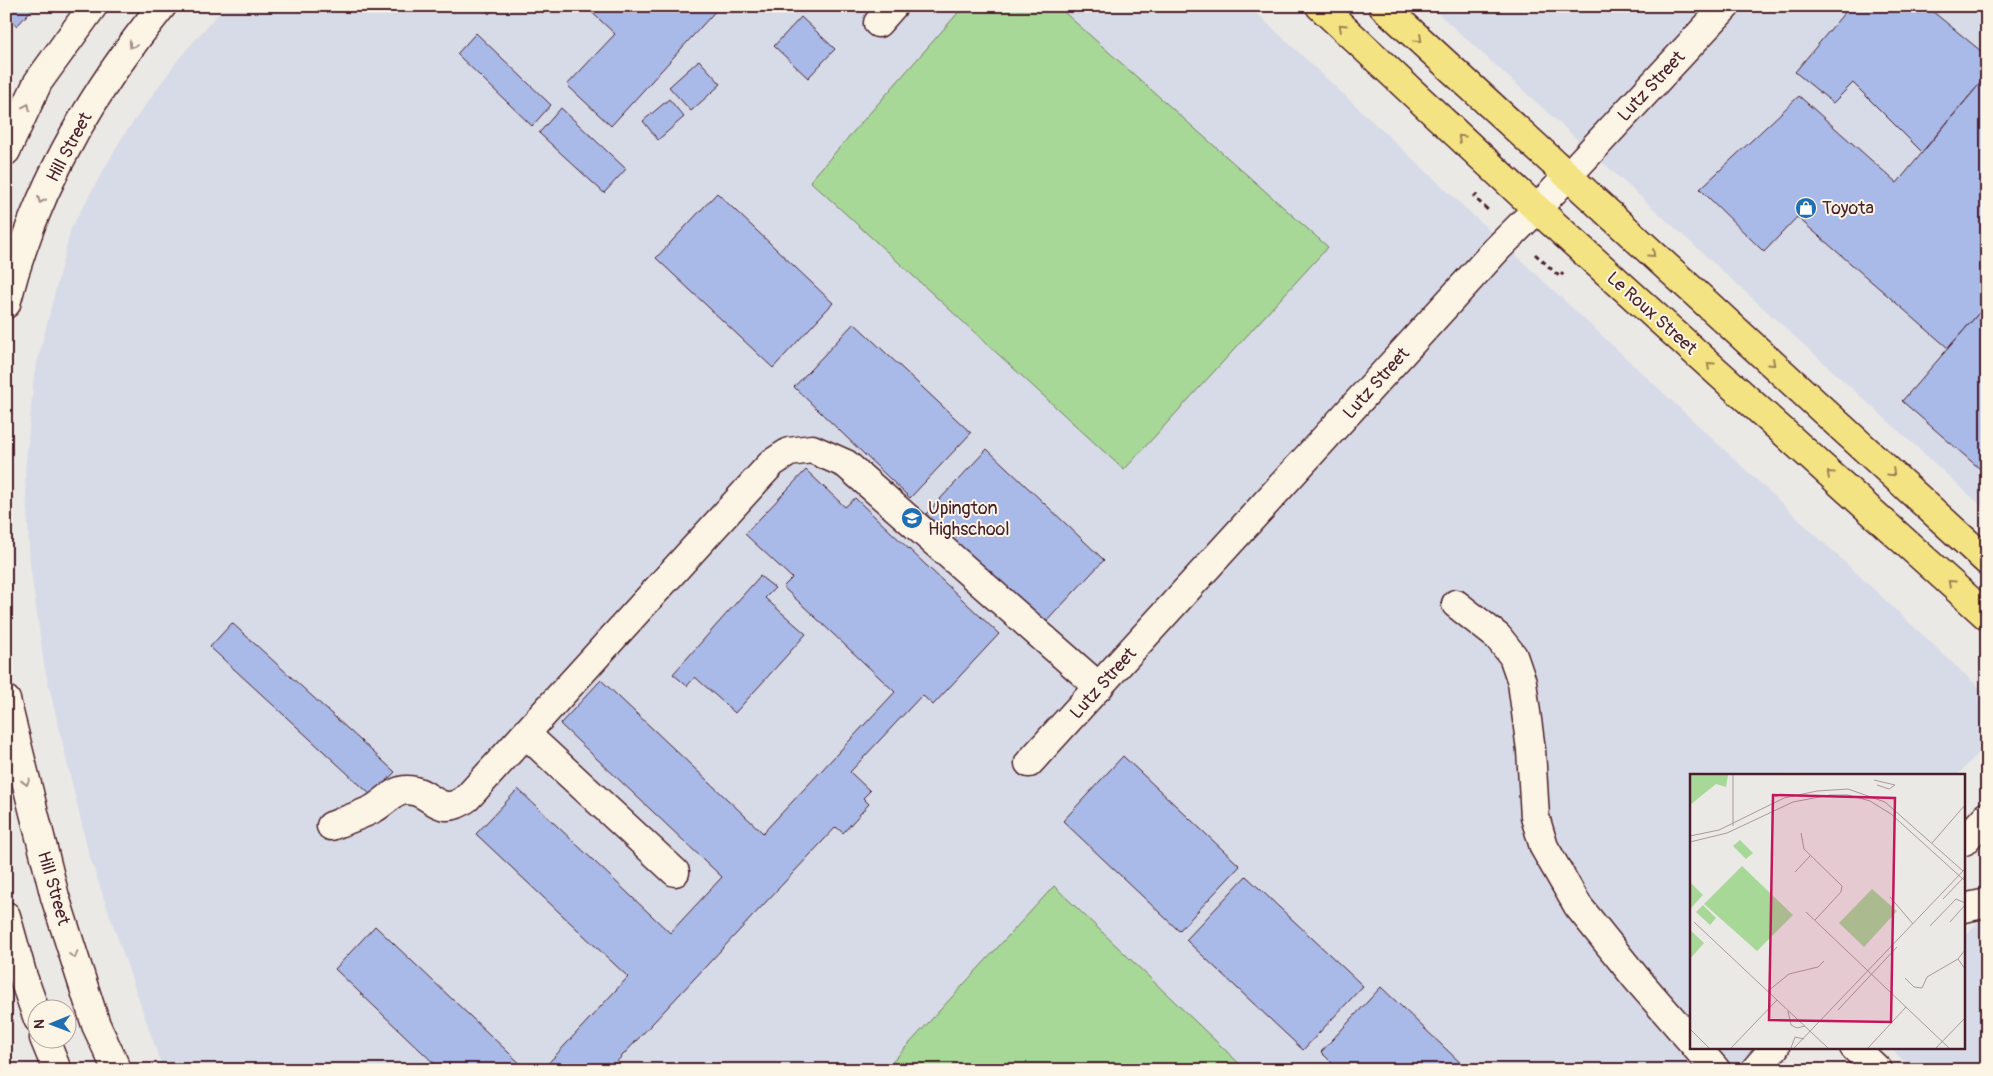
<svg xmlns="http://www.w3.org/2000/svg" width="1993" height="1076" font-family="Pangolin,sans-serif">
  <rect width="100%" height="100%" fill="#ebe9e6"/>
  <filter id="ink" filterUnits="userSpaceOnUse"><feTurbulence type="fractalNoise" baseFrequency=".02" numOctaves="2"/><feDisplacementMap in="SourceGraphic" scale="10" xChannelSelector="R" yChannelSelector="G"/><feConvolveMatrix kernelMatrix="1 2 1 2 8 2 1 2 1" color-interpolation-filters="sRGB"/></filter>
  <g filter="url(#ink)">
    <g fill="#d7dbe7">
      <polygon points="225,6 1249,6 1987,695 1987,743 1958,775 1692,775 1692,1047 1776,1047 1800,1070 163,1070 89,855 44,665 30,564 25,472 34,375 71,228 121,139 180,57"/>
      <polygon points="1430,6 1987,6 1987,511"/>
      <polygon points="1987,912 1987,1070 1913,1070 1889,1047 1964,1047 1964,937"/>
    </g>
    <g fill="#a7d898" stroke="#787c62">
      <polygon points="964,6 1057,6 1328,247 1124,470 810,181"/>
      <polygon points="1054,886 1246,1070 885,1070"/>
    </g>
    <g fill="#a9bae9" stroke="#4a1f2b">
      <polygon points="6,6 35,6 17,26 6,16"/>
      <polygon points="481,6 496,6 489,14"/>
      <polygon points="585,6 720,6 611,126 567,85 615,34"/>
      <polygon points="1850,6 1926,6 1987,56 1987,75 1922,152 1853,83 1833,103 1795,72"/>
      <polygon points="801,17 835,49 808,78 774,46"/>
      <polygon points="476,33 551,105 532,126 457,54"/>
      <polygon points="699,60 721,84 691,111 669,87"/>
      <polygon points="1987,75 1987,304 1948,348 1797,217 1764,252 1700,189 1799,96 1897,183"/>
      <polygon points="669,99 684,117 658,140 643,121"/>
      <polygon points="561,108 626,169 604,193 539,133"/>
      <polygon points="717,193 833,303 773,368 656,258"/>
      <polygon points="1986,305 1987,306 1987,475 1902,401"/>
      <polygon points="854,323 971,433 910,498 794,387"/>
      <polygon points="987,449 1104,560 1043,625 926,514"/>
      <polygon points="806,470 845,507 855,498 999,634 933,705 922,695 850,772 870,791 863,798 869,804 843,833 836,827 609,1070 542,1070 628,977 476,834 518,789 670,933 722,877 560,724 601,680 763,833 895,692 783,587 792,578 745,534"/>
      <polygon points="760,576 775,588 765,598 806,634 735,713 695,677 687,686 673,674"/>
      <polygon points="232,623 395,772 372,796 210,647"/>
      <polygon points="1123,756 1240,866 1179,931 1063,821"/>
      <polygon points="1246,876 1363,986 1303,1050 1186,940"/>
      <polygon points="375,926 527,1070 441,1070 335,969"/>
      <polygon points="1381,987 1468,1070 1339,1070 1321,1052"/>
    </g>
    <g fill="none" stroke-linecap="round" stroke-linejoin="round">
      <g stroke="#4a1f2b" stroke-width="31">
        <g id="minor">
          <polyline points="878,23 893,6"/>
          <polyline points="6,151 38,82 93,6"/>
          <path d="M6,304C33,194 91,93 162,6"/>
          <polyline points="1456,604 1498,637 1513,656 1522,682 1531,750 1535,817 1544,847 1578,906 1636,978 1692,1042"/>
          <polyline points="6,700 55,897 96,1025 117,1070"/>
          <polyline points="526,734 675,872"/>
          <polyline points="1029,763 1497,249 1537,209 1726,6"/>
          <path d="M331,826C344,821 358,816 371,810C384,804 393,790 407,790C432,790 438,820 467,798L772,463L789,452L812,449L846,464L1099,687"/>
          <polyline points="1964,841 1987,816"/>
          <polyline points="1964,908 1987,903"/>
          <polyline points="6,916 23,977 38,1019"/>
          <polyline points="44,1038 57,1070"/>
          <polyline points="1696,1047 1716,1070"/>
          <polyline points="1854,1047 1878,1070"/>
          <polyline points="1755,1070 1775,1047"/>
        </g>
      </g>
      <g stroke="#4a1f2b" stroke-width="31">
        <g id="highway">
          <polyline points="1320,6 1537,209 1987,616"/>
          <polyline points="1383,6 1987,561"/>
        </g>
      </g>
      <g stroke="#4a1f2b" stroke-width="3" stroke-dasharray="5 4" stroke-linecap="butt">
        <polyline points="1477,194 1474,197 1490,212"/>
        <polyline points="1535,254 1560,277 1563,273"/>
      </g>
      <use href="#minor" stroke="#fcf5e5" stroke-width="28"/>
      <use href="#highway" stroke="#f4e382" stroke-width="28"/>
    </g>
    <defs><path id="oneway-chevron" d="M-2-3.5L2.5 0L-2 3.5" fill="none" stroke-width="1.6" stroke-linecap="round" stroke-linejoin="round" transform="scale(1.25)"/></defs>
    <g stroke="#9f8156">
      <use href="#oneway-chevron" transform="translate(1342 27) rotate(-137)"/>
      <use href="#oneway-chevron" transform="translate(1419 39) rotate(43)"/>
      <use href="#oneway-chevron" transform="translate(1461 138) rotate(-137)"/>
      <use href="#oneway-chevron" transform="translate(1652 254) rotate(42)"/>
      <use href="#oneway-chevron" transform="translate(1772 363) rotate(42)"/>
      <use href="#oneway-chevron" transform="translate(1710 365) rotate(-138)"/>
      <use href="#oneway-chevron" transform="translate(1892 473) rotate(43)"/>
      <use href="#oneway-chevron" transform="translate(1830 474) rotate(-138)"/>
      <use href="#oneway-chevron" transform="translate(1951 583) rotate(-138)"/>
    </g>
    <g stroke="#a38a88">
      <use href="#oneway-chevron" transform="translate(132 45) rotate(124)"/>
      <use href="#oneway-chevron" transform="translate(27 107) rotate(-65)"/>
      <use href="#oneway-chevron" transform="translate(41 200) rotate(114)"/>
      <use href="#oneway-chevron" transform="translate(26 782) rotate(76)"/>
      <use href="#oneway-chevron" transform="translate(74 955) rotate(72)"/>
    </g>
  </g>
  <defs>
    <g id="shop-disc" transform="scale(1.125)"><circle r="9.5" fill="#1f6fb2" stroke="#fcf5e5"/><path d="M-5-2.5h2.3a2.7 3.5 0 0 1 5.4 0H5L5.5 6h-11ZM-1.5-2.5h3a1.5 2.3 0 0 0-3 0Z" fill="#fff"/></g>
    <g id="university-disc" transform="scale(1.125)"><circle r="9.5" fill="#1f6fb2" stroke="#fcf5e5"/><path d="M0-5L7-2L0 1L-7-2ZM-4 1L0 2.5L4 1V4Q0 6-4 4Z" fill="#fff"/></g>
  </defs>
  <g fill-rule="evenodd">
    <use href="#shop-disc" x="1806" y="208"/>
    <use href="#university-disc" x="912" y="518"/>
  </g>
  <g text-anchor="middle" stroke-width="4" stroke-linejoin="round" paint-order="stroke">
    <g font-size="18" fill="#4a1f2b" stroke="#fcf5e5">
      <text transform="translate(1651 86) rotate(-47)" y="6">Lutz Street</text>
      <text transform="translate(69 147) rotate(-62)" y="6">Hill Street</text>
      <text transform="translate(1652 313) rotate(42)" y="6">Le Roux Street</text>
      <text transform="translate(1376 383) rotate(-48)" y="6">Lutz Street</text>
      <text transform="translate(1103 683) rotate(-48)" y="6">Lutz Street</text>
      <text transform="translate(54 888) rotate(74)" y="6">Hill Street</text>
    </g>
    <g font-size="18" fill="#4a1f2b" stroke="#fcf5e5" text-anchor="start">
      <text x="1822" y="214">Toyota</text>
      <text x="928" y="514">Upington<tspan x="928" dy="21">Highschool</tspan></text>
    </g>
  </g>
  <g transform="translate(1690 774)">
    <rect width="275" height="275" fill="#ebe9e6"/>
    <path d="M0,1H38L36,13L26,10L0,31ZM50,66L63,79L56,85L43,72ZM52,92L103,141L67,177L14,130ZM0,108L13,121L0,135ZM182,115L207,137L174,173L149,149ZM13,131L26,144L20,151L6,138ZM0,156L14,169L0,185Z" fill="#a7d898"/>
    <path fill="none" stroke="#ab989b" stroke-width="1" d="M43,1V52M184,6L205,11L199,15L187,11M111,59L114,75L152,112L151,118L125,146M0,62L29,56L94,24L127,17L158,15L195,28L273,97M0,68L37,59L103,28L140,21H158L180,27L201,40L275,107M242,69L275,31M105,98L121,81M200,123L223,150M253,125L275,102M116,138L259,274M4,148L138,274M260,148L275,131M240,152L266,125L275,129M275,176L268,185L275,195M215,204L224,213L232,214L237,203L268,185M78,217L99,200L128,193L134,187M148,236L207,173M98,237L101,251L107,254L115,252M0,255L19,274M41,274L87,226M101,274L105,263L114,265M104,274L275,95M178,274L216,233M246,274L275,244"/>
    <path fill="#c2185b" fill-opacity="0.15" stroke="#c2185b" stroke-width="2.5" d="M83,21L205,24L201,248L79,246Z"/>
    <rect width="275" height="275" fill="none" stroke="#4a1f2b" stroke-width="2.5"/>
  </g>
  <rect width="1993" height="1076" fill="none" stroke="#fcf5e5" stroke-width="25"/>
  <rect x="12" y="12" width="1968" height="1051" fill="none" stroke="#4a1f2b" stroke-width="2" filter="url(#ink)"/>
  <g transform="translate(52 1024) rotate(269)"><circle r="24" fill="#fcf5e5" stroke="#b59f9b"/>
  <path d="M0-4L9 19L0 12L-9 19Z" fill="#1f6fb2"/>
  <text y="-8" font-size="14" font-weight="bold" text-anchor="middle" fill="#4a1f2b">N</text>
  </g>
</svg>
